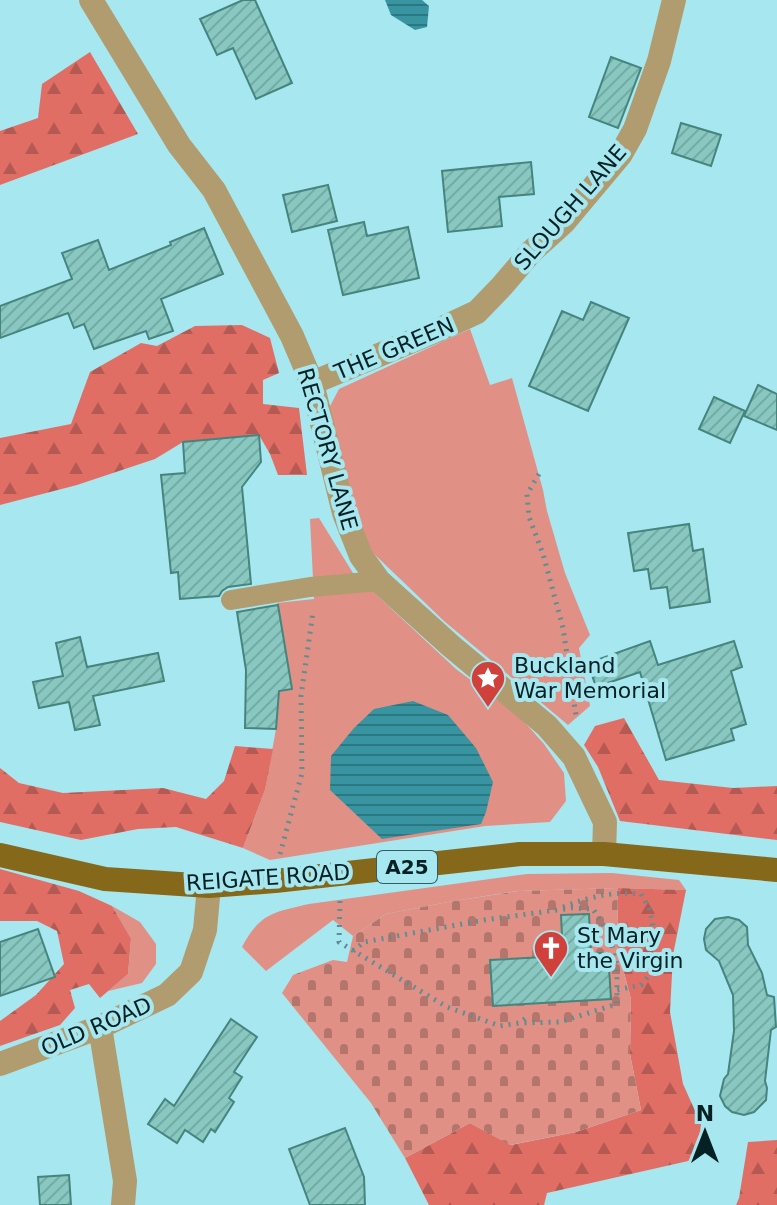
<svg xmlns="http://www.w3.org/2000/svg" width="777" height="1205" font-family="'DejaVu Sans',sans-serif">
  <defs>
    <pattern id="forest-firs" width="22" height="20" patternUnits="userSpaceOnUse" patternTransform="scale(2)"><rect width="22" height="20" fill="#e16e64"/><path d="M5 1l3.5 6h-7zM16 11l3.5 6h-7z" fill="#b45a52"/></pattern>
    <pattern id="cemetery-stones" width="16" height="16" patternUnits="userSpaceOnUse" patternTransform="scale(2)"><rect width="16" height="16" fill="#e19086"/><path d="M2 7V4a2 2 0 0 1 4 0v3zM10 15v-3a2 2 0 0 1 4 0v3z" fill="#b4756d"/></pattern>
    <pattern id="water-rules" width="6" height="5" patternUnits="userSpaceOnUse" patternTransform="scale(2)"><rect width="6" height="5" fill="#3794a0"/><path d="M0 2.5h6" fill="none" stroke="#2c7882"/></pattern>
    <pattern id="building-hatch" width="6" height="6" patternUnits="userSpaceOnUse" patternTransform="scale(2)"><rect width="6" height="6" fill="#88c8c0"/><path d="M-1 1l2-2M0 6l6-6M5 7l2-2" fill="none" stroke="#74aca5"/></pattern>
  </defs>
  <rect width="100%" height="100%" fill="#a7e7f0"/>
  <g fill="#e19086">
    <polygon points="470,329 490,385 512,378 543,490 547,511 565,573 590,635 579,648 590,706 568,725 444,621 372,552 351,506 329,408 339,389"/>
    <polygon points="319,518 353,573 456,669 519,716 544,744 564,773 566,801 550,822 485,826 270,860 243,848 265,790 276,729 279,691 291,688 277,603 314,599 310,519"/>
    <path d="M612,873L679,880L686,890L618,888L517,891L448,902L386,914L353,936L333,920L266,971L242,947C260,913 274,912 309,904L527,874Z"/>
    <polygon points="112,906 140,922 156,944 156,964 142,983 108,991 128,974 131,940"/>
  </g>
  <g fill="url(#forest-firs)">
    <polygon points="90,52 138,134 0,185 0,131 38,118 42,84"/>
    <polygon points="242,325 270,338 279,373 263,380 263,404 299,408 307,475 278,475 270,454 259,435 183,442 155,459 77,485 0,505 0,438 71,424 90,372 141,343 157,346 195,326"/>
    <polygon points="624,718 659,780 733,788 777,786 777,840 620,821 598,767 584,745 595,726"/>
    <polygon points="235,746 273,749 265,790 243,848 176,827 138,829 81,840 0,822 0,768 19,783 63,793 163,788 206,799 224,781"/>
    <polygon points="0,869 79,891 112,906 131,939 128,974 100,998 89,984 70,990 75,1008 60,1025 0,1046 0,1021 36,995 64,964 57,931 37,921 0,921"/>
    <polygon points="618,888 686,890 673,955 670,1012 683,1084 701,1124 697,1159 547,1193 544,1205 429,1205 405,1158 470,1123 511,1145 576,1132 641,1110 630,1054 631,999 617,946"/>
    <polygon points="777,1140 777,1205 736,1205 739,1198 748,1142"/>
  </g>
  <polygon fill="url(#cemetery-stones)" points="618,888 617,946 631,999 630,1054 641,1110 576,1132 510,1145 470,1123 405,1158 371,1103 282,993 293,975 333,960 347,962 353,936 386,914 448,902 518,891"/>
  <g fill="url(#water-rules)">
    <polygon points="385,0 422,0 429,6 427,27 415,30 391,15"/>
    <polygon points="413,701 448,715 476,748 493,782 486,812 481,824 382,839 330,790 331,756 354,728 374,709"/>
  </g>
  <g fill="url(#building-hatch)" stroke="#46847e" stroke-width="2">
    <polygon points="243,0 255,0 292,83 256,99 233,48 217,55 200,19"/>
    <polygon points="611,57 641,68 618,128 589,117"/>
    <polygon points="681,123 721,135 711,166 672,153"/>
    <polygon points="531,162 534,194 499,197 502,226 448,232 442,171"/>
    <polygon points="328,185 337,221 292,232 283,195"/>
    <polygon points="364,222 367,236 408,227 419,278 343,295 328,230"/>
    <polygon points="204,228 223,274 161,299 173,331 149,339 146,331 94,349 84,324 74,328 68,313 0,338 0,306 72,279 62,253 98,240 109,270 171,245 170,242"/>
    <polygon points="591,302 629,318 588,411 529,386 562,311 583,320"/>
    <polygon points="758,385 777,394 777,430 744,416"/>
    <polygon points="714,397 745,411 730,443 699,429"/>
    <polygon points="259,435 261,462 242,487 251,584 228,587 222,591 219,596 180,599 178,572 171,573 161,475 185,473 183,442"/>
    <polygon points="689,524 693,551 703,549 710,602 670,608 667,587 651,589 648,569 634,571 628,533"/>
    <polygon points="278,605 292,689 279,691 276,729 245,728 246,670 237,612"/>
    <polygon points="80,637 87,667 158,653 164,681 93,696 100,725 75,730 69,702 39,708 33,682 63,676 56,643"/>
    <polygon points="650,641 658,665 734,641 742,667 731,671 746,724 731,729 734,740 666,760 640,672 596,687 588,663"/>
    <polygon points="589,914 591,953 608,953 611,999 493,1006 490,960 563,956 561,915"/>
    <polygon points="728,917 739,920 747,927 748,945 762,973 767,995 774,997 776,1027 771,1030 765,1081 767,1088 766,1100 754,1112 744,1115 732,1112 725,1106 720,1096 724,1079 728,1074 734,1031 733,995 719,961 706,950 704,939 706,929 715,919"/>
    <polygon points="38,929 55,977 0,996 0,942"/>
    <polygon points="231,1019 257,1037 234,1072 242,1077 229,1098 234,1102 215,1132 211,1129 203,1142 185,1130 177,1143 148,1124 165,1099 174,1106"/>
    <polygon points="345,1128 364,1177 365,1205 310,1205 289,1149"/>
    <polygon points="69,1175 71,1205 40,1205 38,1177"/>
  </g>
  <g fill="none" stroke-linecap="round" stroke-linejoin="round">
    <g stroke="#5e8d93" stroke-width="5" stroke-dasharray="2 6" stroke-linecap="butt">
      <polyline points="539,474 527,494 529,517 543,554 563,628 576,716"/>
      <polyline points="280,854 302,773 301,696 313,612"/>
      <polyline points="340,901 339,942 447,1007 500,1026 519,1023 526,1018"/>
      <path d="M563,907C589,897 613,891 641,894L650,910L656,942L651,973L641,985L617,990"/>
      <polyline points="353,951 364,942 484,920 572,908 593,909 610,936 617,966 617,1004 560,1022 519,1023"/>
    </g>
    <polyline stroke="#b09c6f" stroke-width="20" points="231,600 310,587 379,581"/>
    <g stroke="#b09c6f" stroke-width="24">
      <polyline points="91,0 179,145 214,190 292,336 312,383 344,513 361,556 379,581 451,646 547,726 574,757 605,822 604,854"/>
      <polyline points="312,383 434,332 477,312 502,286 531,252 564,222 621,154 635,129 659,61 674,0"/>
      <polyline points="100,1027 125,1181 123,1205"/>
      <polyline points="0,1064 100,1027 167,995 191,972 205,930 209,886"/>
    </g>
    <polyline stroke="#856819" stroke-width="24" points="0,855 105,879 209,886 275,881 520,854 604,854 777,870"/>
  </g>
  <defs>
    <g id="sight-pin" transform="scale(1.8)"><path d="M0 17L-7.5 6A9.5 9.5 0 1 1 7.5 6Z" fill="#d0413b" stroke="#a7e7f0"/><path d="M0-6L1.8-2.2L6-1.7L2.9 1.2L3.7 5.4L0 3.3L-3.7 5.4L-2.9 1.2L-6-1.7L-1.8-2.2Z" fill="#fff"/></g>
    <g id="church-pin" transform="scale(1.8)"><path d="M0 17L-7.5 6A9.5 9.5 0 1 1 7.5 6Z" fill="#d0413b" stroke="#a7e7f0"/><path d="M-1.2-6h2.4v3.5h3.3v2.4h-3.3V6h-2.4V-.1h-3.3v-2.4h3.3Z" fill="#fff"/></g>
  </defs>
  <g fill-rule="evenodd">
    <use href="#sight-pin" x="488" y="678"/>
    <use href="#church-pin" x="551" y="948"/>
  </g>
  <g text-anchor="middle" stroke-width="8" stroke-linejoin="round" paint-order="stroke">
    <rect fill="#a7e7f0" stroke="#365c61" stroke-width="2" x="377" y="851" width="60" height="32" rx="6"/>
    <g font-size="20" font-weight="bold" fill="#062124">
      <text x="407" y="874">A25</text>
    </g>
    <g font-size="22" fill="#062124" stroke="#a7e7f0">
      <text transform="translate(570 207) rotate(-49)" y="8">SLOUGH LANE</text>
      <text transform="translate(394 348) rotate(-23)" y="8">THE GREEN</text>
      <text transform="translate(328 449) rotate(74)" y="8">RECTORY LANE</text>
      <text transform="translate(268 877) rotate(-4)" y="8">REIGATE ROAD</text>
      <text transform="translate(96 1026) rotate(-23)" y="8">OLD ROAD</text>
    </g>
    <g font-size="22" fill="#062124" stroke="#a7e7f0" text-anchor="start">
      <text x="514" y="673">Buckland<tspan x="514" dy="25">War Memorial</tspan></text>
      <text x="577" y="943">St Mary<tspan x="577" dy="25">the Virgin</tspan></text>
    </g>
  </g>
  <g transform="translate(705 1133)" stroke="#a7e7f0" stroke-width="6" paint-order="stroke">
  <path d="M0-6L14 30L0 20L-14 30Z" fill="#062124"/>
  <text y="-12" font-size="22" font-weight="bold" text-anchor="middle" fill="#062124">N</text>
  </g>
</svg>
